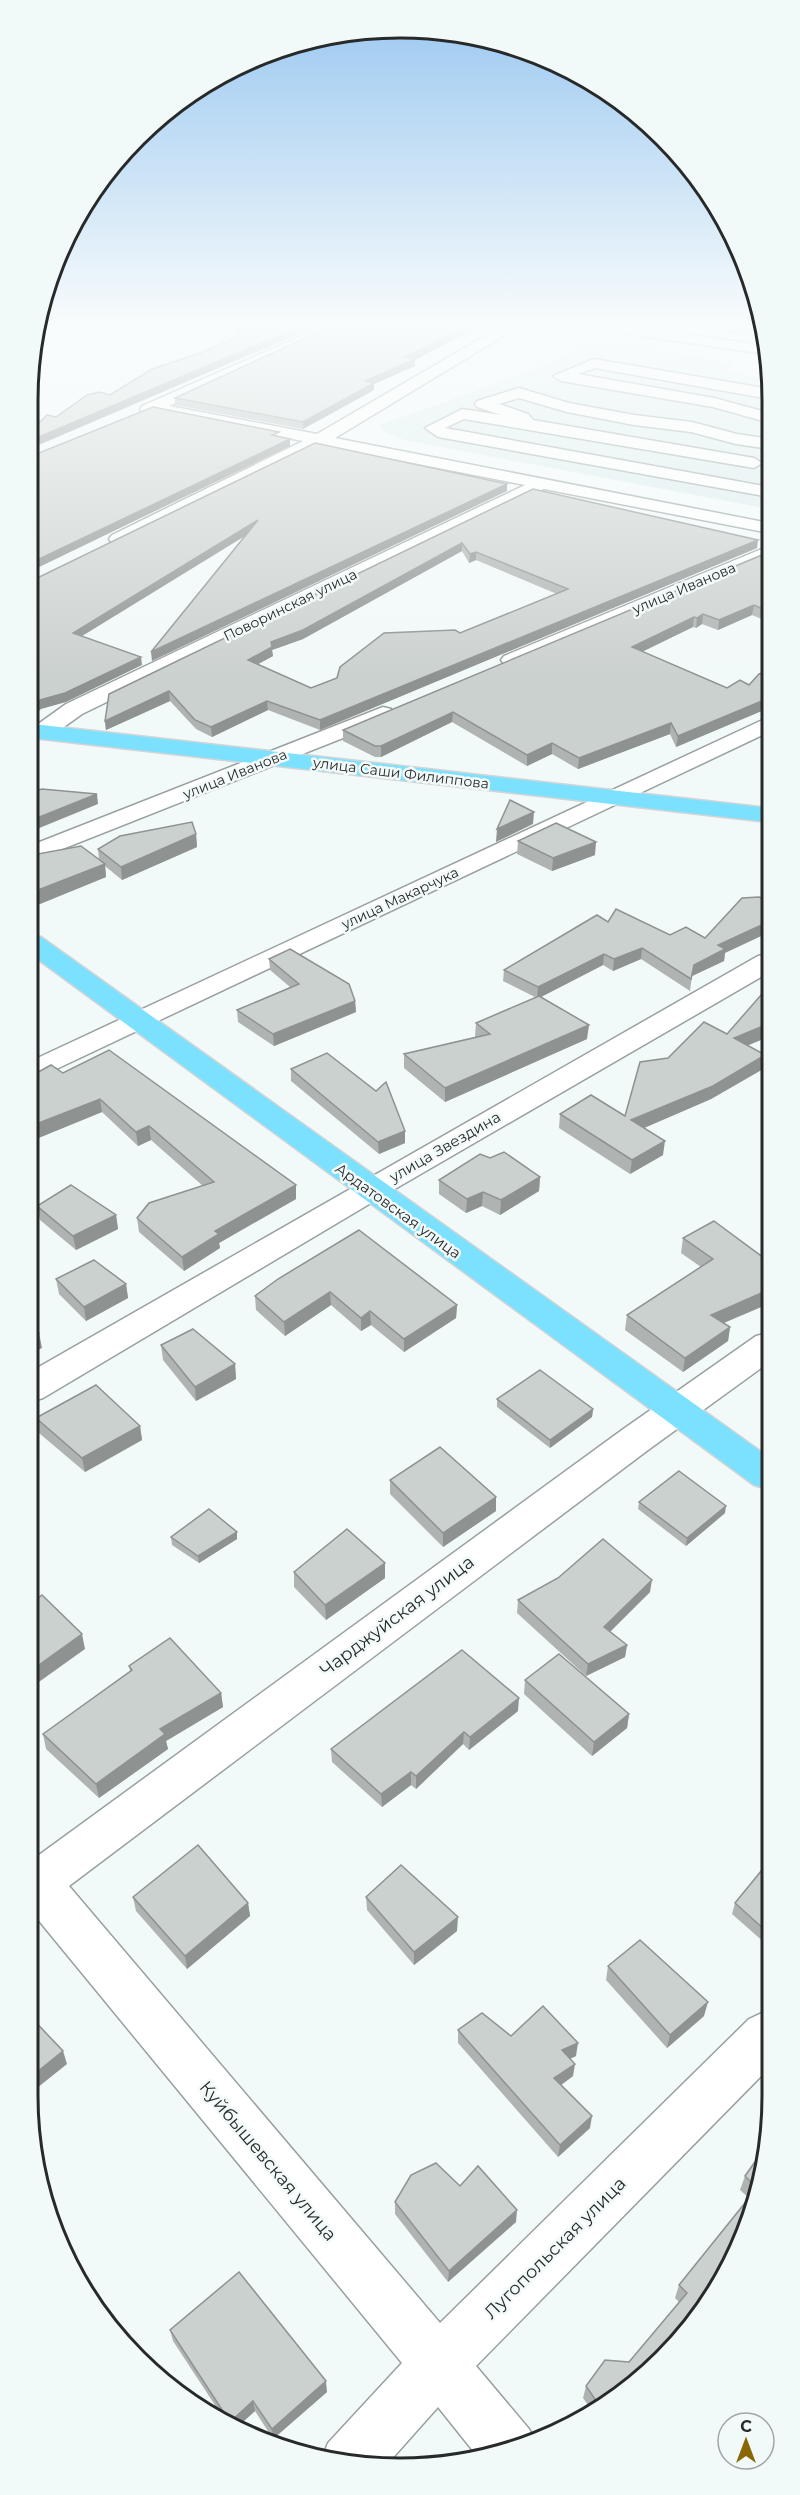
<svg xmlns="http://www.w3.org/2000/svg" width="800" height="2495" font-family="Montserrat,sans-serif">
  <rect width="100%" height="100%" fill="#f2f9f9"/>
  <polygon fill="#dceded" points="606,340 735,364 726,372 770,380 769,509 404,440 383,431 379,425 526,373 593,341"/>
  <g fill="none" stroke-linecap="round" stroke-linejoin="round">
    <g stroke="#99a0a0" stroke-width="3">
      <g id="minor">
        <polygon points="317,329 337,329 169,406 317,434 497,329 515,329 335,438 769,523 769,533 544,489 82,714 50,737 34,737 34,727 66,704 525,485 321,445 124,543 112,543 109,539 112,535 303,441 154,412 142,412 140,409 142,406"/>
        <polygon points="615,329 653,329 768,346 770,355 622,333"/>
        <polygon points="594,359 770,389 770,399 595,368 578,374 714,398 770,413 770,423 713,407 561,381 553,376"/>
        <polygon points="519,388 569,403 634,415 692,422 737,434 770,439 770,449 736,444 691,432 634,425 567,412 519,398 499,404 528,414 533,420 754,458 762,463 754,468 464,419 445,428 769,487 769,497 438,437 425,428 462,409 501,415 477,407 475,404 477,401"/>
        <polygon points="769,546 769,559 518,664 504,664 501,660 504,656"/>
        <polygon points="383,707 391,709 394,714 391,719 32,861 32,845"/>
        <polygon points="769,717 769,732 31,1081 31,1061"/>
        <polygon points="768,954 768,973 381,1197 43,1398 30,1402 30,1372 758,956"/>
        <polygon points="768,1333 768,1363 648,1450 69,1886 440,2323 749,2019 766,2011 766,2071 476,2366 529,2429 534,2438 496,2455 478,2457 438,2407 389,2462 352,2465 323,2456 328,2443 402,2363 31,1911 28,1912 28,1851 39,1855 622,1430 756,1336"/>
      </g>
    </g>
    <g stroke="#d4d4d4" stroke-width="3">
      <g id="highway">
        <polygon points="33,724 769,808 769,822 33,738"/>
        <polygon points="32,935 41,937 767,1456 767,1489 754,1485 32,955"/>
      </g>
    </g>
    <use href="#minor" fill="#fff" fill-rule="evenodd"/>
    <use href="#highway" fill="#7be1ff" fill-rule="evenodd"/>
  </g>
  <g fill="#afb4b2" fill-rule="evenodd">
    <polygon points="325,329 474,329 415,360 415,366 374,384 374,390 303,429 175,405 175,398"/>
    <polygon points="701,329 756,329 748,336"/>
    <path d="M533,489L757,548L320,730L268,710L212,737L196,729L170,701L106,730L105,721ZM462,551L469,563L476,560L557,594L460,633L311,688L258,664L273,656L272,650L303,639Z"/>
    <polygon points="769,552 769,622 752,615 718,630 702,624 696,628 693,627 642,652 727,688 749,685 769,671 769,708 676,747 670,734 578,769 552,754 527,766 452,722 381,757 375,757 343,741 343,730"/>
    <polygon points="196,834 197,847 122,880 105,866 106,877 35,906 32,903 32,855 99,860 98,849"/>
    <polygon points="518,841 595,855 552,871 517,854"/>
    <polygon points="608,922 670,935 725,953 724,961 692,976 690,991 641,959 613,971 603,965 541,997 587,1039 445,1102 404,1068 404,1054 475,1037 476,1023 535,997 503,981 504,970"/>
    <polygon points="269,959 355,1001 356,1012 274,1046 238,1022 237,1010 290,987 270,970"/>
    <polygon points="768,987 768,1037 747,1045 763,1069 711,1099 644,1128 663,1155 630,1174 559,1128 560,1114 625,1116 668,1058 727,1034"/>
    <polygon points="291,1069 405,1143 379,1154 291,1081"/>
    <polygon points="63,1073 296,1199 219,1243 220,1248 184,1271 139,1232 137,1218 203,1186 151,1140 138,1146 102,1112 31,1141 31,1076"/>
    <polygon points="540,1177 539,1191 500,1215 482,1206 466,1213 439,1194 439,1180"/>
    <polygon points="37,1206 116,1215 118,1229 76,1250 40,1220"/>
    <polygon points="683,1238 768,1261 768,1304 724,1323 730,1327 728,1341 683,1372 625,1330 627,1315 701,1267 681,1253"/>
    <polygon points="56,1279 126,1284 128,1298 86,1321 59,1294"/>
    <polygon points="278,1279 457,1305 456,1318 404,1352 371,1325 361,1331 331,1305 285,1336 256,1310 255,1296"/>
    <polygon points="161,1345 235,1364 236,1379 196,1401 163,1360"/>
    <polygon points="497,1399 593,1409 592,1417 550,1448 497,1407"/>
    <polygon points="767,1411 767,1427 761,1422 762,1415"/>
    <polygon points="36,1418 140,1426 142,1440 85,1472 39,1433"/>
    <polygon points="390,1480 496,1511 443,1547 390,1494"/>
    <polygon points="639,1502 725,1513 686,1546 638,1509"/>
    <polygon points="237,1532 237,1539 199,1563 172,1545 171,1537"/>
    <polygon points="385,1563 385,1578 326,1620 294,1587 294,1572"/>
    <polygon points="650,1592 610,1631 627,1645 625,1657 586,1676 517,1613 518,1600"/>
    <polygon points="129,1666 221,1693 223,1707 166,1741 168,1749 99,1798 46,1749 43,1734 130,1671"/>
    <polygon points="525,1680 629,1714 627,1728 592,1756 524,1694"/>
    <polygon points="518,1711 469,1750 463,1744 416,1789 411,1785 382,1807 332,1762 331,1749"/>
    <polygon points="766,1865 766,1944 732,1914 735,1903"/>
    <polygon points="133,1897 248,1903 250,1916 187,1969 136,1911"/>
    <polygon points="366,1897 457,1931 414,1965 367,1910"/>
    <polygon points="608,1966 704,2016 667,2048 606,1980"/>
    <polygon points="458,2030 511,2036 576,2056 570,2059 573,2076 561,2085 590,2128 558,2157 458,2043"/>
    <polygon points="766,2168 710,2303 608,2405 593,2412 583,2398 586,2386 629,2362 679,2302 675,2298 679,2285 749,2198 740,2190 745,2176"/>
    <polygon points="460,2186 516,2222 448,2282 395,2214 395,2202"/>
    <polygon points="170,2330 327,2392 273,2439 255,2411 235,2429 226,2422 173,2341"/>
  </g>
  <g fill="#8e9291">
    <polygon points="295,329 310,329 34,447 34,439"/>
    <polygon points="461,329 474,329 415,360 415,366 374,384 374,390 303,429 303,422 365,381 406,357"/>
    <polygon points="748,329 756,329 748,336"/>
    <polygon points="290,439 290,446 33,570 33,562"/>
    <polygon points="507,484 507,491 152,661 151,652"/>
    <polygon points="258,520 258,528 74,641 73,633"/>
    <polygon points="758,540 757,548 320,730 320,720"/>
    <polygon points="462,543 462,551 303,639 272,650 273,656 249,669 248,660 271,642"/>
    <polygon points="476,552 476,560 469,563 470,554"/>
    <polygon points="754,605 752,615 718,630 719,620"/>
    <polygon points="703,614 702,624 696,628 697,618"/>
    <polygon points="694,617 693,627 631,657 632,647"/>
    <polygon points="141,657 142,665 66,702 41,709 33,717 33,707 40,700"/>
    <polygon points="169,691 170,701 106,730 105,721"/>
    <polygon points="769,698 769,708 676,747 678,736"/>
    <polygon points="267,701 268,710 212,737 211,727"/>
    <polygon points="453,712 452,722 381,757 381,746"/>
    <polygon points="671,723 670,734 578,769 579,758"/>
    <polygon points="552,743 552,754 527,766 527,755"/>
    <polygon points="97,794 98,804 32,831 32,820"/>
    <polygon points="534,812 533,824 496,842 497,829"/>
    <polygon points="196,834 197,847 122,880 121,867"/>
    <polygon points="596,842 595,855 552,871 553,858"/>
    <polygon points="105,864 106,877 35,906 33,892"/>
    <polygon points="768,922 768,933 725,953 724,961 692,976 694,965 718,945"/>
    <polygon points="642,948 641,959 613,971 614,959"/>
    <polygon points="604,954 603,965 537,999 538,987"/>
    <polygon points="355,1001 356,1012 274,1046 273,1034"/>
    <polygon points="768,1024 768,1037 732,1052 734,1038"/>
    <polygon points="589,1025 587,1039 445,1102 445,1088"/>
    <polygon points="765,1055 763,1069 711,1099 630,1134 631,1120"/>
    <polygon points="100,1099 102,1112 31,1141 31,1126"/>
    <polygon points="149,1126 151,1140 138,1146 136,1132"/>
    <polygon points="405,1131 405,1143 379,1154 378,1142"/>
    <polygon points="665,1141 663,1155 630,1174 632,1160"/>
    <polygon points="540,1177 539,1191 500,1215 501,1200"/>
    <polygon points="296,1185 296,1199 219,1243 220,1248 184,1271 182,1257 215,1231"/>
    <polygon points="483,1192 482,1206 466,1213 467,1199"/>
    <polygon points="116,1215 118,1229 76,1250 73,1236"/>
    <polygon points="126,1284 128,1298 86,1321 84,1307"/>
    <polygon points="768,1290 768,1304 709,1329 711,1315"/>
    <polygon points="330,1292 331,1305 285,1336 284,1322"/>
    <polygon points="457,1305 456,1318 404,1352 404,1339"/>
    <polygon points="370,1311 371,1325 361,1331 361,1318"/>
    <polygon points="730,1327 728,1341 683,1372 685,1358"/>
    <polygon points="39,1333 42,1348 30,1354 30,1338"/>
    <polygon points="235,1364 236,1379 196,1401 195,1387"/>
    <polygon points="593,1409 592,1417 550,1448 550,1440"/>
    <polygon points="140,1426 142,1440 85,1472 82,1458"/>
    <polygon points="496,1497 496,1511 443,1547 443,1533"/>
    <polygon points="726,1506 725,1513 686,1546 687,1538"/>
    <polygon points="237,1532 237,1539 199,1563 198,1556"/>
    <polygon points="385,1563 385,1578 326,1620 325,1605"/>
    <polygon points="652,1580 650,1592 603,1639 604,1627"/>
    <polygon points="82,1634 85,1649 29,1689 29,1672"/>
    <polygon points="627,1645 625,1657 586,1676 588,1664"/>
    <polygon points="221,1693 223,1707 166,1741 168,1749 99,1798 96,1784 160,1729"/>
    <polygon points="519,1698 518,1711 469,1750 470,1737"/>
    <polygon points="629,1714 627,1728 592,1756 594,1742"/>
    <polygon points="464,1732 463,1744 416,1789 416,1776"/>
    <polygon points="411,1772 411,1785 382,1807 381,1794"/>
    <polygon points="248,1903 250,1916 187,1969 185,1956"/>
    <polygon points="458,1917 457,1931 414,1965 414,1952"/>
    <polygon points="708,2002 704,2016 667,2048 670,2035"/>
    <polygon points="578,2043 576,2056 560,2063 562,2050"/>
    <polygon points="63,2051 67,2064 27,2096 27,2080"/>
    <polygon points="575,2064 573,2076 553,2091 554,2078"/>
    <polygon points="592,2116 590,2128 558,2157 560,2145"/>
    <polygon points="517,2210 516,2222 448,2282 449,2271"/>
    <polygon points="326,2381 327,2392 273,2439 272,2429"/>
    <polygon points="253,2401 255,2411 235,2429 231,2426 230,2422"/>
  </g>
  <g fill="#cbd1cf" stroke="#8e9291" stroke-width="1.5" fill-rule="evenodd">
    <polygon points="243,329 295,329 34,439 34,428 47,415 56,417 87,395 99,392 110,395 152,369 203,352 237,337 237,331"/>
    <polygon points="325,329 461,329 406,357 415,359 365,381 374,383 303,422 175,398"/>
    <polygon points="153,407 279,432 272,435 290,439 33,562 34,455"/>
    <polygon points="315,443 507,484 151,652 258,520 73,633 141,657 65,693 40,700 33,707 33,580"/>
    <path d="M533,489L758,540L320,720L267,701L211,727L195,720L169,691L105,721L109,694ZM462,543L470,554L476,552L568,589L460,633L455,630L384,633L340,667L337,678L311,688L248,660L272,647L271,642L303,630Z"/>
    <polygon points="769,552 769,612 754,605 719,620 703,614 697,618 694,617 632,647 727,688 740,680 749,685 759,674 769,671 769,698 678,736 671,723 579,758 552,743 527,755 453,712 381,746 375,746 343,730"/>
    <polygon points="42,789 97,794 32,820 32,792"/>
    <polygon points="510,800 534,812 497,829"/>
    <polygon points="192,822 196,834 121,867 98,849 120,836"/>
    <polygon points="556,823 596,842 553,858 518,841"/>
    <polygon points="81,846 105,864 33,892 32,892 32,855"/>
    <polygon points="759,897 769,901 768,922 718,945 725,949 694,965 691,979 642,948 614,959 604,954 538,987 504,970 597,915 608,922 616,909 670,935 686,927 705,938 742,898"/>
    <polygon points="290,949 349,984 355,1001 273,1034 237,1010 299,984 269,959"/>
    <polygon points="768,987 768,1024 734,1038 765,1055 713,1086 631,1120 665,1141 632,1160 560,1114 591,1095 625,1116 640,1062 668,1058 704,1022 727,1034"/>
    <polygon points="539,996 589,1025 445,1088 404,1054 490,1034 476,1023"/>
    <polygon points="109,1050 296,1185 215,1231 219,1234 182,1257 137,1218 149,1203 214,1182 149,1126 136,1132 100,1099 31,1126 31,1091 35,1089 31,1087 31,1076 51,1065 63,1073"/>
    <polygon points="327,1053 376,1091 386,1082 405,1131 378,1142 291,1069"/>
    <polygon points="504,1152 540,1177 501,1200 483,1192 467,1199 439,1180 480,1154 490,1158"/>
    <polygon points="71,1185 116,1215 73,1236 37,1206"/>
    <polygon points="714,1221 768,1261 768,1290 711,1315 730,1327 685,1358 627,1315 713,1259 683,1238"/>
    <polygon points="359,1230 457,1305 404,1339 370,1311 361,1318 330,1292 284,1322 255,1296 278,1279"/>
    <polygon points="94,1260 126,1284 84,1307 56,1279"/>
    <polygon points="30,1325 39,1333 30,1338"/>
    <polygon points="193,1329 235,1364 195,1387 161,1345"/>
    <polygon points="540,1370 593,1409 550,1440 497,1399"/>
    <polygon points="96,1385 140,1426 82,1458 36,1418"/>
    <polygon points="767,1411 767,1419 762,1415"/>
    <polygon points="440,1447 496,1497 443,1533 390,1480"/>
    <polygon points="679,1471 726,1506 687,1538 639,1502"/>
    <polygon points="209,1509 237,1532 198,1556 171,1537"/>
    <polygon points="347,1529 385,1563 325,1605 294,1572"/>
    <polygon points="603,1539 652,1580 604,1627 627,1645 588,1664 518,1600 558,1578"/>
    <polygon points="42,1595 82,1634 29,1672 29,1605"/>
    <polygon points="170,1638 221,1693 160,1729 165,1734 96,1784 43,1734 132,1670 129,1666"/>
    <polygon points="462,1650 519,1698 470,1737 464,1732 416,1776 411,1772 381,1794 331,1749"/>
    <polygon points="559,1654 629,1714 594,1742 525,1680"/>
    <polygon points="198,1845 248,1903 185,1956 133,1897"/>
    <polygon points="401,1865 458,1917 414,1952 366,1897"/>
    <polygon points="766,1865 766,1931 735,1903"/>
    <polygon points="640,1940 708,2002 670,2035 608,1966"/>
    <polygon points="543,2006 578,2043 562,2050 575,2064 554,2078 592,2116 560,2145 458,2030 482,2013 511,2036"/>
    <polygon points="27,2013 63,2051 27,2080"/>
    <polygon points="766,2146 766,2168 710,2303 608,2405 601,2408 586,2386 605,2360 629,2362 687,2293 679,2285 757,2188 745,2176"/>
    <polygon points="436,2163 460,2186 478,2166 517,2210 449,2271 395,2202 411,2175"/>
    <polygon points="239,2272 326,2381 272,2429 253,2401 230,2422 170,2330"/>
  </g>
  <linearGradient id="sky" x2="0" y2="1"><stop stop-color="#99c7f0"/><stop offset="0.48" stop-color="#f9fcfc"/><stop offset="1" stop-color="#f9fcfc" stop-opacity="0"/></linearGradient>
  <rect width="800" height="679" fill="url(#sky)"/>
  <g text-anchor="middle" stroke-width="5" stroke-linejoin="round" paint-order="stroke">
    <g font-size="14" fill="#282a2a" stroke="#f2f9f9">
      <text transform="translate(684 588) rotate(-23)" y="5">улица Иванова</text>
      <text transform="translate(290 605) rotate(-26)" y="5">Поворинская улица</text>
      <text transform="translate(401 773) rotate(7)" y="5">улица Саши Филиппова</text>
      <text transform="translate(235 774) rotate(-22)" y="5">улица Иванова</text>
      <text transform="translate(400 898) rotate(-25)" y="5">улица Макарчука</text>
    </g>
    <g font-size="15" fill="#282a2a" stroke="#f2f9f9">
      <text transform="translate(445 1147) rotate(-30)" y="5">улица Звездина</text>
      <text transform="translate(398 1211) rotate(36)" y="5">Ардатовская улица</text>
    </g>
    <g font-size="18" fill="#282a2a" stroke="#f2f9f9">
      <text transform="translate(397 1616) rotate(-37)" y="6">Чарджуйская улица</text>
      <text transform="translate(268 2161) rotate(50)" y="6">Куйбышевская улица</text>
      <text transform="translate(555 2248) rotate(-45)" y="6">Лугопольская улица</text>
    </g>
  </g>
  <path d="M0 0H800V2495H0ZM400 38H400A362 362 0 0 1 762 400V2096A362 362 0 0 1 400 2458H400A362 362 0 0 1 38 2096V400A362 362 0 0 1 400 38Z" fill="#f2f9f9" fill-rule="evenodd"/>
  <path fill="none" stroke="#282a2a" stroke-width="3" d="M400 38H400A362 362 0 0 1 762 400V2096A362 362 0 0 1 400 2458H400A362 362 0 0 1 38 2096V400A362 362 0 0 1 400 38Z"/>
  <g transform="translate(746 2441)"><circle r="28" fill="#f2f9f9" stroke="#a1a6a6" stroke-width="1.5"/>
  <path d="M0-4.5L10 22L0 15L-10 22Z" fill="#896705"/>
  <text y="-9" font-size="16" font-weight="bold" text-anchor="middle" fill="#282a2a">С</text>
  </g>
</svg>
